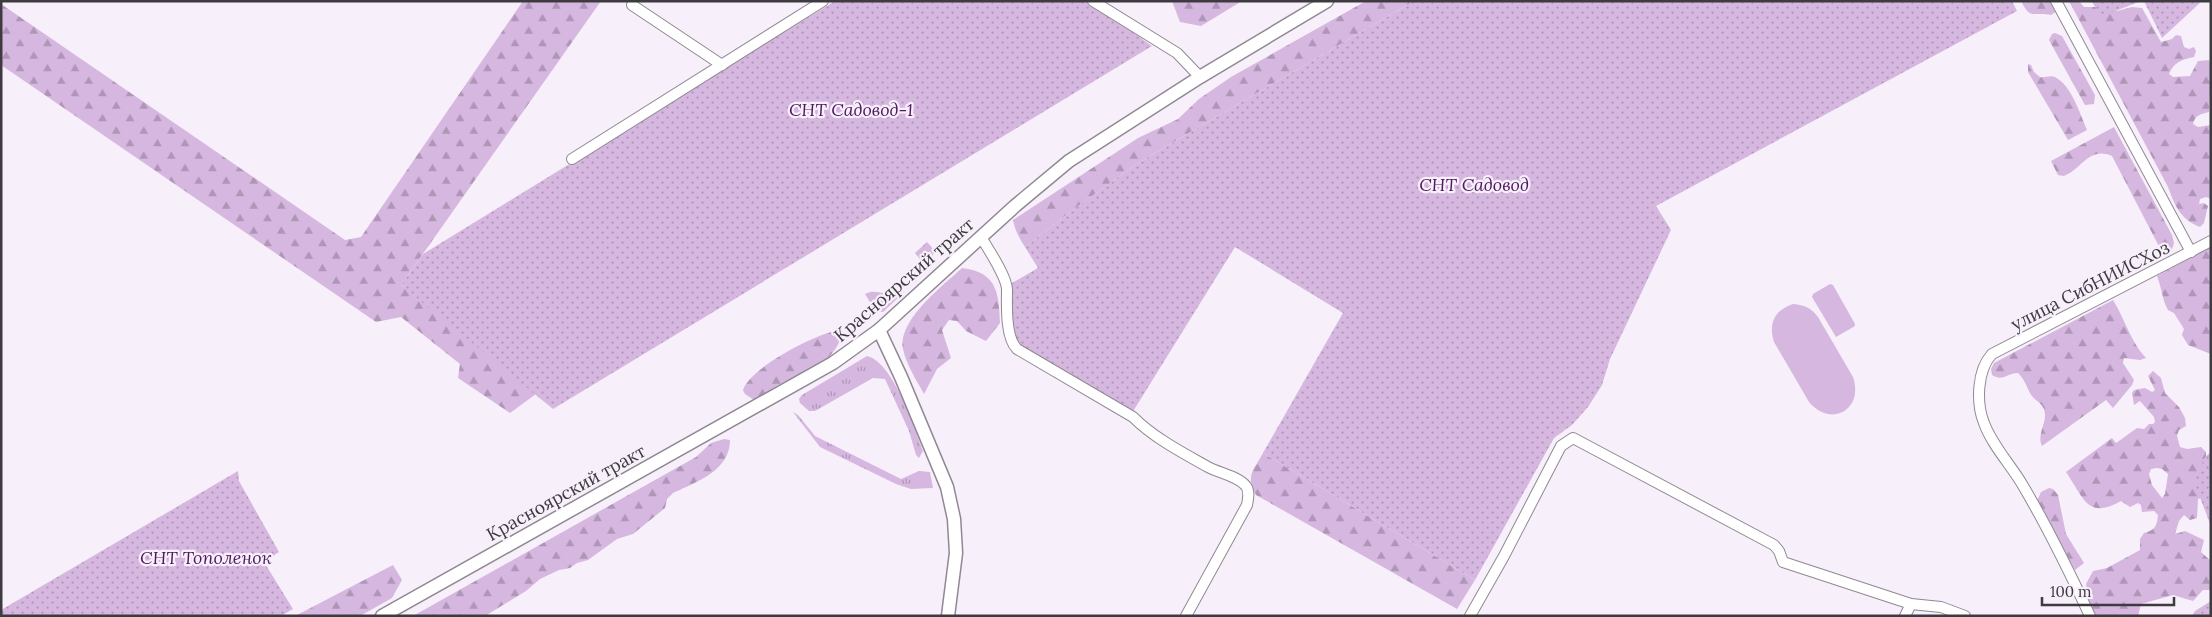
<svg xmlns="http://www.w3.org/2000/svg" width="2212" height="617" font-family="Lora,serif">
  <defs>
    <pattern id="grass-tufts" width="24" height="20" patternUnits="userSpaceOnUse" patternTransform="scale(1.25)"><rect width="24" height="20" fill="#d6b7e0"/><path d="M3 7l-1-3M5 7V3M7 7l1-3M15 17l-1-3M17 17v-4M19 17l1-3" fill="none" stroke="#af96b7"/></pattern>
    <pattern id="forest-firs" width="22" height="20" patternUnits="userSpaceOnUse" patternTransform="scale(1.25)"><rect width="22" height="20" fill="#d6b7e0"/><path d="M5 1l3.5 6h-7zM16 11l3.5 6h-7z" fill="#af96b7"/></pattern>
    <pattern id="park-dots" width="8" height="8" patternUnits="userSpaceOnUse" patternTransform="scale(1.25)"><rect width="8" height="8" fill="#d6b7e0"/><path d="M2 2h.1M6 6h.1" fill="none" stroke="#af96b7" stroke-width="1.8" stroke-linecap="round"/></pattern>
  </defs>
  <rect width="100%" height="100%" fill="#f7effa"/>
  <g fill="url(#grass-tufts)">
    <polygon points="927,242 936,252 923,263 915,253"/>
    <path d="M919,278L883,312L878,311L874,306L873,307L865,294C878,287 891,300 904,292C909,288 914,282 919,278Z"/>
    <path d="M867,356C893,362 914,427 923,451L919,458L916,455L909,431L885,379L873,378L815,411H809L800,403L799,399L802,395Z"/>
    <polygon points="793,412 798,415 815,436 901,479 919,471 930,472 933,488 911,489 896,484 820,447"/>
  </g>
  <g fill="url(#forest-firs)" fill-rule="evenodd">
    <polygon points="523,1 601,1 401,285 466,335 536,394 510,413 458,378 460,364 401,317 376,322 1,65 1,4 345,240 361,237"/>
    <polygon points="1172,1 1242,1 1201,26 1180,22"/>
    <path d="M1366,1H1414L1138,163L1074,209L1025,247C1019,238 1015,230 1013,220L1138,138L1178,119L1199,99L1231,77Z"/>
    <path d="M2021,1H2054L2057,11L2051,15C2033,11 2031,21 2021,1Z"/>
    <path d="M2069,1H2079L2084,7H2101L2117,11L2132,7L2142,8L2161,42L2172,39L2176,35L2181,36L2184,47L2189,49L2194,47L2196,51L2194,57C2181,60 2174,62 2169,74L2173,77L2190,76L2198,61L2209,60L2211,68L2209,112C2201,114 2195,115 2193,124L2198,127L2211,125V199L2206,197L2200,199L2199,204L2204,203L2208,206L2204,223L2200,227C2180,219 2175,206 2168,187Z"/>
    <polygon points="2055,33 2062,36 2095,95 2094,104 2085,105 2049,40 2052,34"/>
    <path d="M2028,64L2031,65L2034,72L2040,77C2045,78 2050,75 2055,77C2072,86 2080,114 2087,130L2068,140L2028,72Z"/>
    <path d="M2114,127L2172,235L2174,243L2170,255L2163,254L2112,156C2089,146 2081,170 2064,176L2058,175L2051,161Z"/>
    <path d="M2211,247V354L2188,345L2182,335L2184,329L2174,313L2168,310C2162,299 2162,289 2157,276Z"/>
    <path d="M962,268C997,272 999,293 1000,323L986,341L966,331L957,321L949,320L942,330L951,358L937,369L924,394C917,381 906,364 903,349C898,319 943,286 962,268Z"/>
    <path d="M2113,300C2125,319 2130,341 2146,358L2140,360L2124,358L2123,363L2134,380L2132,385L2113,408L2106,400L2042,446C2037,435 2045,426 2045,415C2045,403 2035,402 2030,393C2026,385 2024,379 2018,373C2007,373 2003,382 1992,375L1991,369L1994,363Z"/>
    <path d="M835,331L842,336C829,367 811,370 784,382C773,387 765,395 754,400L745,394L743,390C750,368 812,336 835,331Z"/>
    <path d="M2153,371L2161,378L2165,393L2179,407L2185,418L2186,426L2179,430L2177,436L2180,447L2187,449L2201,447L2206,452V497L2198,499L2197,518L2190,520L2184,515L2179,521L2175,534L2185,531L2204,540L2201,552L2211,561V590H2203L2193,601L2173,595L2141,604L2138,616H2094L2091,609L2086,584L2093,571L2107,568L2140,550V539L2144,533C2155,530 2157,526 2158,515L2154,511L2142,512L2141,505L2138,503L2130,507L2121,501C2087,520 2084,498 2066,472L2112,438L2116,443L2137,428L2144,429L2149,424H2153L2155,422L2154,417L2140,401L2134,405L2132,393L2134,390L2145,388L2152,392L2155,390L2148,376ZM2157,468L2162,469L2168,474L2165,494L2162,498L2152,485L2149,474L2151,469Z"/>
    <path d="M724,439L730,440C730,471 696,482 673,493L667,499L665,508L633,534L617,539L588,560L577,563L570,568L559,570L540,579L526,591L485,616H413L696,457L711,443Z"/>
    <path d="M1263,453L1475,580L1457,609L1256,495C1245,475 1254,470 1263,453Z"/>
    <polygon points="2049,488 2053,489 2058,495 2066,534 2084,563 2075,570 2037,501 2041,492"/>
    <polygon points="393,565 402,580 392,598 360,616 295,616"/>
  </g>
  <g fill="url(#park-dots)">
    <polygon points="835,1 1089,1 1152,46 553,409 401,285 423,254"/>
    <path d="M1414,1H2012L2017,11L1656,206L1671,230L1610,359L1602,385L1588,407L1572,425L1554,438L1475,580L1263,453L1343,313L1235,247L1132,413L1017,345C1012,325 1005,303 1012,283L1038,268L1025,247L1074,209L1138,163Z"/>
    <polygon points="2092,1 2141,1 2100,17"/>
    <polygon points="2144,1 2202,1 2162,38"/>
    <polygon points="2211,452 2211,526 2194,482 2205,457"/>
    <polygon points="238,471 239,481 279,552 264,562 293,609 281,616 1,616 1,610"/>
    <polygon points="2211,601 2211,616 2192,616 2195,611"/>
  </g>
  <g fill="#d6b7e0">
    <polygon points="1830,284 1833,285 1855,324 1855,326 1836,337 1812,297 1813,294"/>
    <path d="M1793,304C1805,305 1811,308 1818,317L1853,377C1864,410 1831,428 1809,402L1774,342C1768,323 1775,310 1793,304Z"/>
  </g>
  <g fill="none" stroke-linecap="round" stroke-linejoin="round">
    <g stroke="#908993" stroke-width="12">
      <g id="minor">
        <polyline points="1093,1 1177,53 1200,77"/>
        <polyline points="2056,1 2191,252"/>
        <polyline points="632,5 722,65"/>
        <polyline points="572,159 823,1"/>
        <path d="M981,237C988,249 1006,275 1007,289C1007,304 1005,337 1017,349L1133,417C1154,438 1183,453 1208,467C1219,473 1238,476 1246,486C1250,492 1248,499 1247,505L1186,616"/>
        <polyline points="1470,616 1504,556 1561,446 1573,438 1774,545 1779,551 1783,562 1911,604 1941,607 1965,616"/>
        <polyline points="1905,616 1911,604"/>
        <path d="M2090,616C2069,571 2047,526 2022,484C2010,464 1992,445 1984,423C1976,403 1977,370 1992,354L2211,241"/>
      </g>
    </g>
    <g stroke="#908993" stroke-width="15">
      <g id="major">
        <polyline points="879,330 901,377 947,487 954,519 956,553 948,616"/>
        <polyline points="382,616 833,363 879,330 1015,206 1069,161 1200,77 1327,1"/>
      </g>
    </g>
    <use href="#minor" stroke="#fff" stroke-width="10"/>
    <use href="#major" stroke="#fff" stroke-width="12"/>
  </g>
  <g text-anchor="middle" stroke-width="4.5" stroke-linejoin="round" paint-order="stroke">
    <g font-size="18" font-style="italic" fill="#511861" stroke="#f7effa">
      <text x="851" y="116">СНТ Садовод-1</text>
      <text x="1474" y="191">СНТ Садовод</text>
      <text x="206" y="564">СНТ Тополенок</text>
    </g>
    <g font-size="18" fill="#3e3b40" stroke="#f7effa">
      <text transform="translate(904 280) rotate(-41)" y="6">Красноярский тракт</text>
      <text transform="translate(2090 286) rotate(-27)" y="6">улица СибНИИСХоз</text>
      <text transform="translate(566 493) rotate(-29)" y="6">Красноярский тракт</text>
    </g>
  </g>
  <rect width="2212" height="617" fill="none" stroke="#3e3b40" stroke-width="5"/>
  <path d="M2042 597v8h132v-8" fill="none" stroke="#3e3b40" stroke-width="2.5"/>
  <text x="2050" y="597" font-size="15" fill="#3e3b40" stroke="#f7effa" stroke-width="4" paint-order="stroke">100 m</text>
</svg>
